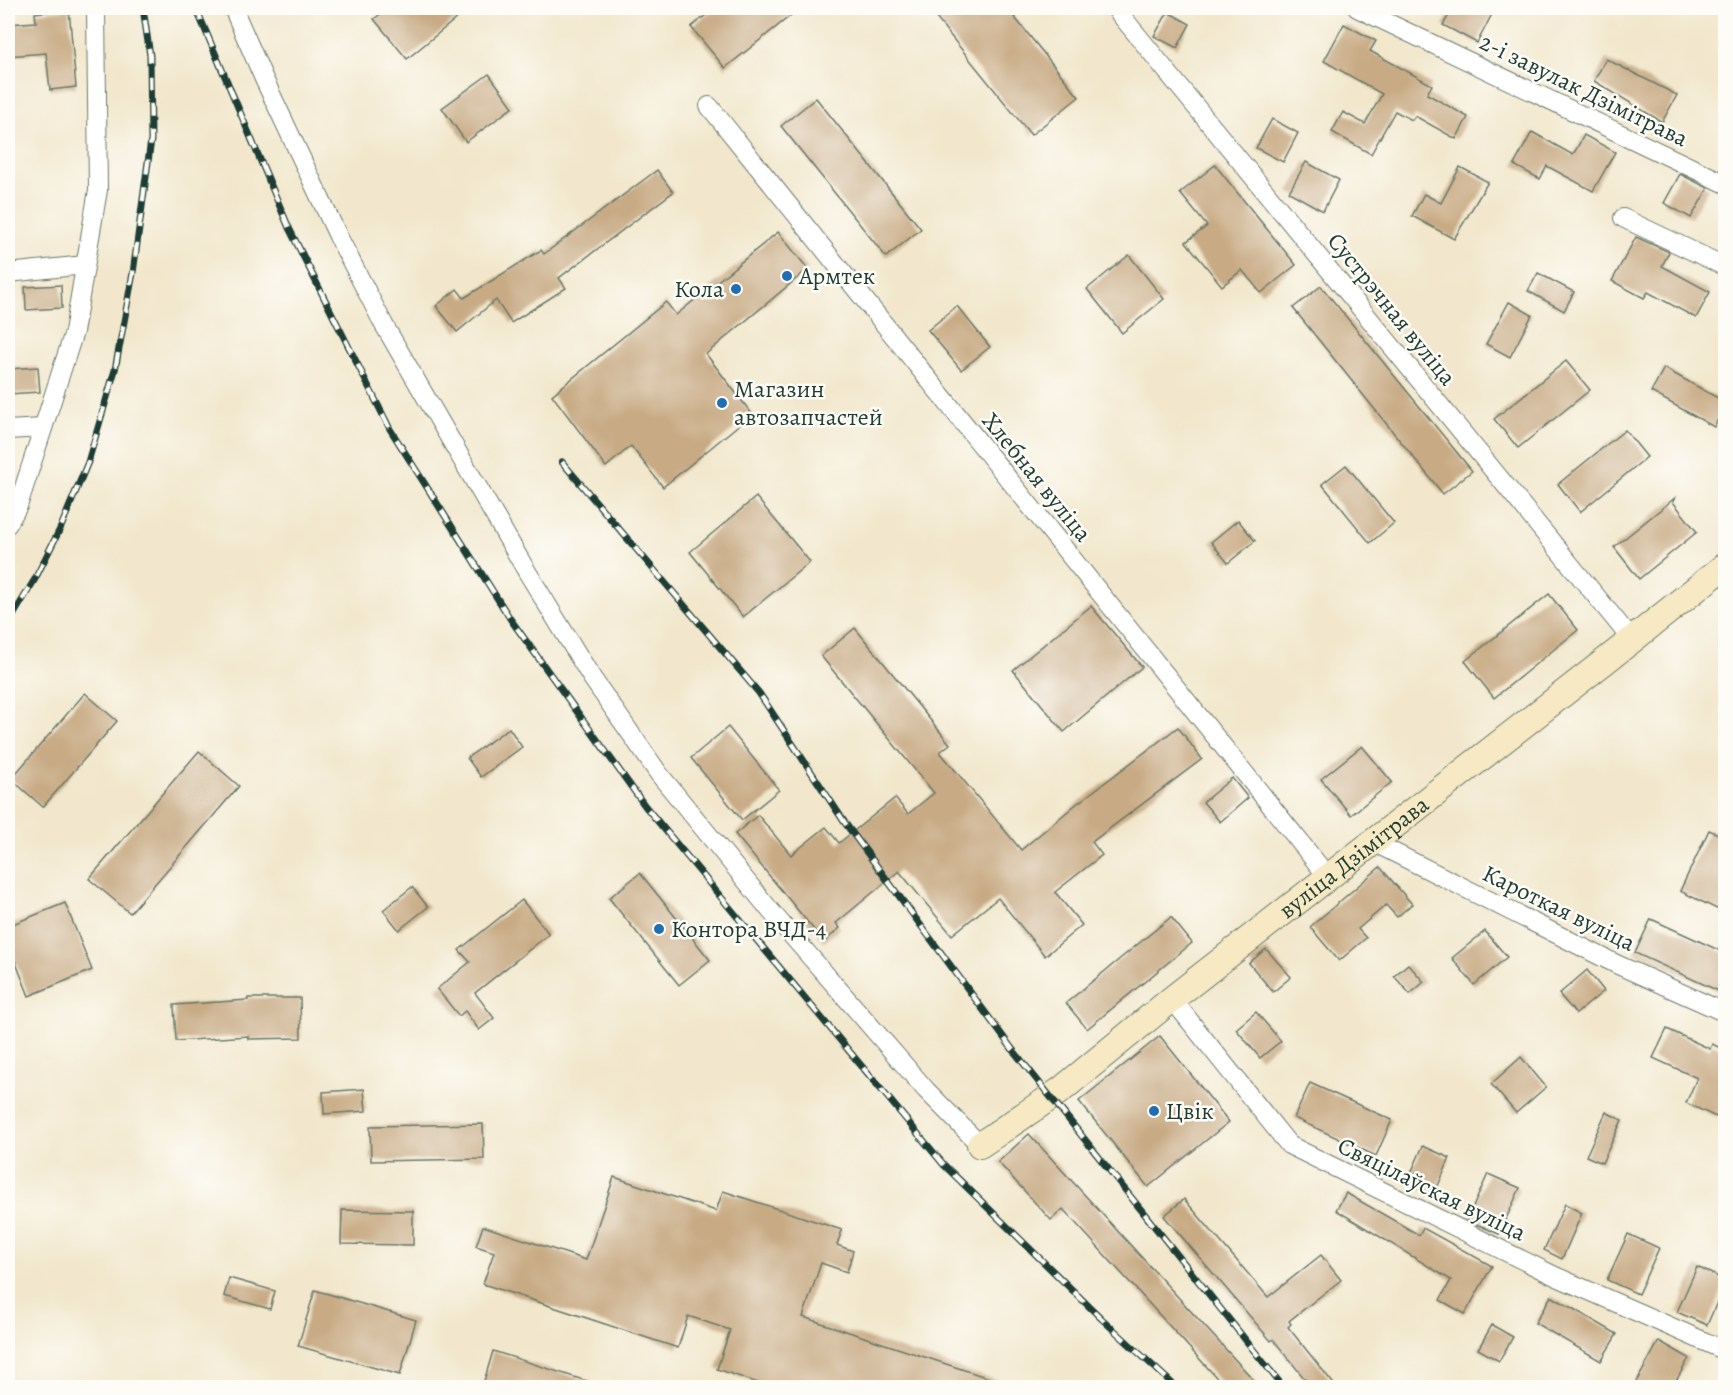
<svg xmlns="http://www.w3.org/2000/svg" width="1733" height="1395" font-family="Alegreya,serif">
  <rect width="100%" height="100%" fill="#fdfcf7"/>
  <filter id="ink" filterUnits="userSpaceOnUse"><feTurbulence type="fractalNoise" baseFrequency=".0167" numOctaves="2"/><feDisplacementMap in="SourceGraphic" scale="12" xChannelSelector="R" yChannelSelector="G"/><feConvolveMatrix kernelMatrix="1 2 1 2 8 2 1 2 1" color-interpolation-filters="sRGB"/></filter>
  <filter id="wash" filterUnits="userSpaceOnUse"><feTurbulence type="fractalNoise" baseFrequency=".008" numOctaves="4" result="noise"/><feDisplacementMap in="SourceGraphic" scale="24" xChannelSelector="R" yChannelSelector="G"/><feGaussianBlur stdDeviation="1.35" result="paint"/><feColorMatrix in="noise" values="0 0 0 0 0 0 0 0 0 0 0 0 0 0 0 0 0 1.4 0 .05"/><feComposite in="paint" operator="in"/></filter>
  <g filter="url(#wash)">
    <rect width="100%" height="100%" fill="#f2e7cc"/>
    <g id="blocks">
      <g fill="#c8aa84">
        <polygon points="388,8 469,8 407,59 374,19"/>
        <polygon points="715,8 800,8 725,68 691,27"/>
        <polygon points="928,8 1007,8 1079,97 1031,135"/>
        <polygon points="1453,8 1480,8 1492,14 1477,43 1443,25"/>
        <polygon points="69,9 76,87 50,90 46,53 8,56 8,24 36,22 35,13"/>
        <polygon points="1168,12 1190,24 1177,48 1154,36"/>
        <polygon points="1344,24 1376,41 1370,51 1432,85 1427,94 1468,117 1456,139 1415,116 1412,120 1395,111 1371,154 1332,132 1343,112 1365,124 1382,94 1324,61"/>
        <polygon points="1606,59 1677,95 1662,122 1594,81"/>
        <polygon points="489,74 513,107 466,142 442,108"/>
        <polygon points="816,98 921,229 886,257 781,126"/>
        <polygon points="1272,119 1298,133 1283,162 1256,148"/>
        <polygon points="1532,132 1573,155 1584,135 1615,152 1593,191 1547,166 1540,179 1514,165"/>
        <polygon points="1306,162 1339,180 1323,211 1289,192"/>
        <polygon points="1215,165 1296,265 1261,293 1242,270 1222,286 1186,242 1207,226 1180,193"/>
        <polygon points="1460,167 1488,182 1454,239 1412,216 1424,194 1441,203"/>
        <polygon points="657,170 673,192 559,278 566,288 511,323 496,300 457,332 436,306 457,289 464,298 541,250 544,254"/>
        <polygon points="1680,174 1708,188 1691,218 1664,203"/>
        <polygon points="778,232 808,269 706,354 752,414 663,487 631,446 606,467 552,395 666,302 676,315"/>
        <polygon points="1636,237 1669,252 1662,266 1710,292 1696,318 1648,292 1644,298 1612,281"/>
        <polygon points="1129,255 1164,299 1122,333 1087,289"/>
        <polygon points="1538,273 1574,292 1564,311 1528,291"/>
        <polygon points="61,285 62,308 26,310 25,287"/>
        <polygon points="1321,286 1472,471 1443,494 1293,308"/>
        <polygon points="1509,302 1532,315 1510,357 1486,344"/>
        <polygon points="957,306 990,347 961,370 928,330"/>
        <polygon points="1566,361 1590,390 1518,448 1494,419"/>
        <polygon points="38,367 40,392 8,394 8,369"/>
        <polygon points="1664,368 1725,402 1725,406 1714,427 1651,392"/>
        <polygon points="1625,430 1647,457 1580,512 1558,484"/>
        <polygon points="1346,465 1394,523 1370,543 1322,484"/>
        <polygon points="756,497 810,562 743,617 690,552"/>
        <polygon points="1676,497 1673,502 1697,532 1639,579 1614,547"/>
        <polygon points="1238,520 1255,541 1228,563 1211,542"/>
        <polygon points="1549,594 1578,630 1494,698 1465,661"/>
        <polygon points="1091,606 1142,667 1064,732 1013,670"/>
        <polygon points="855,628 950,744 940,752 1021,850 1074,806 1178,727 1202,759 1092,842 1102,855 1055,892 1082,925 1045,956 998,898 952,935 899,871 836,923 840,928 824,942 735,834 758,815 791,855 826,827 839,843 895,798 908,814 934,793 821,656"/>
        <polygon points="85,693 117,721 43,807 11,779"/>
        <polygon points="728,727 779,790 742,820 691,758"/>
        <polygon points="509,728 522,747 481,777 467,758"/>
        <polygon points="1362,746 1392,782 1351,815 1321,779"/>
        <polygon points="199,751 239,786 130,913 89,879"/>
        <polygon points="1232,778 1248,798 1220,822 1203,802"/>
        <polygon points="1709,830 1725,837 1725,913 1680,891"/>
        <polygon points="1380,867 1412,904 1397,917 1386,905 1358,929 1366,938 1339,961 1310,927"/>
        <polygon points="640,873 710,960 679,985 609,898"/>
        <polygon points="412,887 428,907 399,930 383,910"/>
        <polygon points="522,900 549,934 475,993 494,1018 479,1030 465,1011 459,1016 437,989 470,962 459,950"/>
        <polygon points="65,903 92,970 29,996 8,943 8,926"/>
        <polygon points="1171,917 1192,943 1087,1029 1066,1003"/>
        <polygon points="1651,919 1725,953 1725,994 1635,953"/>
        <polygon points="1485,931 1507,957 1474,985 1452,958"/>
        <polygon points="1266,949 1291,977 1273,992 1249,963"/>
        <polygon points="1408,964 1424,982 1410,994 1394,976"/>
        <polygon points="1587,970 1604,991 1576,1014 1559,994"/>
        <polygon points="248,998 300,998 301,1038 248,1039 248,1036 176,1041 174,1005 248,1000"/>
        <polygon points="1256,1012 1281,1041 1260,1058 1236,1029"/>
        <polygon points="1667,1029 1710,1049 1712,1044 1725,1050 1725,1096 1716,1117 1686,1103 1697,1078 1653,1058"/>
        <polygon points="1160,1036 1229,1122 1148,1187 1079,1101"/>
        <polygon points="1521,1057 1546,1087 1516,1113 1491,1084"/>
        <polygon points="1310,1083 1392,1120 1376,1156 1294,1118"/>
        <polygon points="364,1089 366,1111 324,1114 323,1092"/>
        <polygon points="1606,1112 1622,1120 1602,1163 1586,1156"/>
        <polygon points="483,1124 484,1159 371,1161 370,1126"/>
        <polygon points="1029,1134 1261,1388 1226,1388 1063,1209 1051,1220 998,1162"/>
        <polygon points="1423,1146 1450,1158 1434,1195 1407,1182"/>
        <polygon points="1488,1174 1520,1188 1499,1234 1467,1220"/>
        <polygon points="614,1177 716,1211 723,1191 842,1230 837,1245 853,1251 847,1272 821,1263 803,1317 1007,1384 1006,1388 773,1388 717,1369 730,1330 688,1316 678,1348 483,1284 494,1252 476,1246 483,1226 586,1260"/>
        <polygon points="1346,1193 1419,1235 1423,1228 1492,1266 1465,1314 1440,1300 1451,1280 1336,1210"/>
        <polygon points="1184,1199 1268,1297 1321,1255 1341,1280 1289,1321 1291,1324 1288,1327 1337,1388 1312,1388 1273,1339 1271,1341 1164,1216"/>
        <polygon points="1565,1204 1582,1213 1562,1259 1544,1250"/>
        <polygon points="342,1210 413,1211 413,1245 341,1244"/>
        <polygon points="1628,1234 1659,1248 1638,1294 1607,1280"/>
        <polygon points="1697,1267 1725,1280 1725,1284 1707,1325 1677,1312"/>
        <polygon points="229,1278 275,1291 270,1309 224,1296"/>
        <polygon points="315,1290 416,1320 400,1375 298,1346"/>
        <polygon points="1551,1296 1617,1334 1601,1361 1535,1323"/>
        <polygon points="1492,1325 1513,1337 1499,1361 1478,1349"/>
        <polygon points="1659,1341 1689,1358 1672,1388 1633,1388"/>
        <polygon points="493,1351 596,1384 596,1388 482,1388"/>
      </g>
    </g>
  </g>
  <g filter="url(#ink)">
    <use href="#blocks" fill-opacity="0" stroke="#697869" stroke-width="1.5"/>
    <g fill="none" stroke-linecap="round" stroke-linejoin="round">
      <g stroke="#697869" stroke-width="20">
        <g id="street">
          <polyline points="233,8 264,79 338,236 384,325 526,570 592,678 659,774 774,915 926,1090 980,1145"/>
          <polyline points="1115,8 1632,640"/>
          <polyline points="1357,8 1726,184"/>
          <polyline points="709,106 1328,877"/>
          <polyline points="1623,218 1726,267"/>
          <polyline points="8,273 85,265"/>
          <polyline points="8,430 43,428"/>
          <polyline points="8,524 18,506 74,332 98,190 96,8"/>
          <polyline points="1373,842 1616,964 1726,1013"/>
          <polyline points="1172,999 1289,1145 1555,1276 1726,1351"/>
        </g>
      </g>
      <g stroke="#697869" stroke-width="28">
        <g id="secondary">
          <path id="s1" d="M980,1145L1061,1090L1172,999L1632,640L1726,565"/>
        </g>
      </g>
      <use href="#street" stroke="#fff" stroke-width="18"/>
      <use href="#secondary" stroke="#f6e9c3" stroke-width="26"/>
      <g stroke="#1f3d34" stroke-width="7">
        <g id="rail">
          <polyline points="196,8 289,228 390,429 511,620 645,806 944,1165 1102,1319 1177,1388"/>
          <polyline points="562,462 759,693 845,823 1013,1050 1284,1388"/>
          <polyline points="8,624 35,579 61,527 88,462 115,370 133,273 151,140 150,56 143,8"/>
        </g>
      </g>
      <use href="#rail" stroke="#fdfcf7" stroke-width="4.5" stroke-dasharray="14" stroke-linecap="butt"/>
    </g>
  </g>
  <g fill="#1f6fb2" stroke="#fdfcf7" stroke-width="2">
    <circle cx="787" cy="276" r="6"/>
    <circle cx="736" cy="289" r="6"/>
    <circle cx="722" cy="403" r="6"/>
    <circle cx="659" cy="929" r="6"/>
    <circle cx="1154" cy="1111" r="6"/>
  </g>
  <g text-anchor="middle" stroke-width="5" stroke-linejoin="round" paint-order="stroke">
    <g font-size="24" fill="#1f3d34" stroke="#fdfcf7">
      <text transform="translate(1584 90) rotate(26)" y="8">2-і завулак Дзімітрава</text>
      <text transform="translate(1392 309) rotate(51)" y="8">Сустрэчная вуліца</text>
      <text transform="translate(1037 477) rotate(51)" y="8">Хлебная вуліца</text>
      <text dy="8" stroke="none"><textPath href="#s1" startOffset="472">вуліца Дзімітрава</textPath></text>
      <text transform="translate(1559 908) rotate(26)" y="8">Кароткая вуліца</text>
      <text transform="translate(1432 1189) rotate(26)" y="8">Свяцілаўская вуліца</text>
    </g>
    <g font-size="24" fill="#1f3d34" stroke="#fdfcf7" text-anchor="start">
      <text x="799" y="284">Армтек</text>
      <text x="724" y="297" text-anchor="end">Кола</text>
      <text x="734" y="397">Магазин<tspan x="734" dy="28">автозапчастей</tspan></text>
      <text x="671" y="937">Контора ВЧД-4</text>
      <text x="1166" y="1119">Цвік</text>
    </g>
  </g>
  <rect width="1733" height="1395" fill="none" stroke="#fdfcf7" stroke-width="30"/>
</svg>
